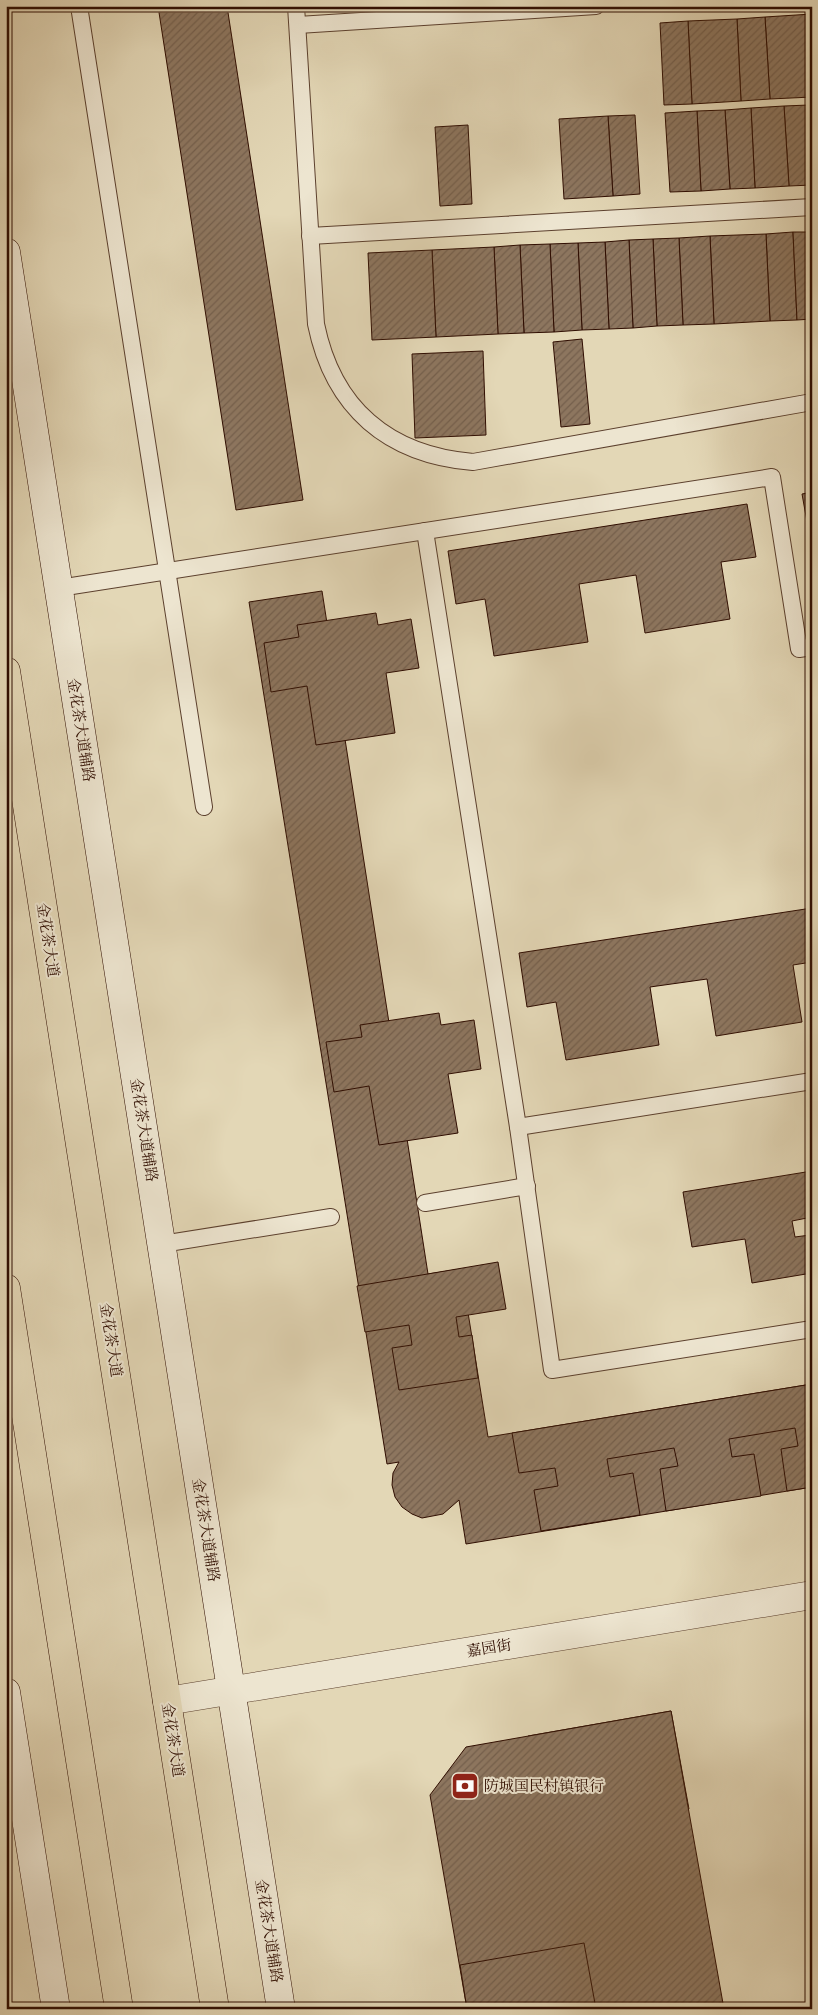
<svg xmlns="http://www.w3.org/2000/svg" width="818" height="2015" font-family="'Old Standard TT','Noto Serif SC',serif">
  <defs>
    <pattern id="building-hatch" width="6" height="6" patternUnits="userSpaceOnUse" patternTransform="scale(1.25)"><rect width="6" height="6" fill="#8d765f"/><path d="M-1 1l2-2M0 6l6-6M5 7l2-2" fill="none" stroke="#745f4c"/></pattern>
  </defs>
  <rect width="100%" height="100%" fill="#e3d7b6"/>
  <filter id="stains"><feTurbulence type="fractalNoise" baseFrequency=".004" numOctaves="4"/><feColorMatrix values="0 0 0 0 .2 0 0 0 0 .09 0 0 0 0 .02 0 0 0 .5 -.17"/></filter>
  <radialGradient id="worn" r=".72"><stop offset=".6" stop-color="#630" stop-opacity="0"/><stop offset="1" stop-color="#630" stop-opacity=".3"/></radialGradient>
  <g fill="url(#building-hatch)" stroke="#2f0d01">
    <polygon points="158,6 227,6 303,500 236,510"/>
    <polygon points="812,14 812,97 770,99 765,17"/>
    <polygon points="765,17 770,99 741,101 737,19"/>
    <polygon points="737,19 741,101 692,104 688,21"/>
    <polygon points="688,21 692,104 664,105 660,23"/>
    <polygon points="809,105 812,185 789,186 784,106"/>
    <polygon points="784,106 789,186 755,188 751,108"/>
    <polygon points="751,108 755,188 730,189 725,110"/>
    <polygon points="725,110 730,189 701,191 697,111"/>
    <polygon points="697,111 701,191 670,192 665,113"/>
    <polygon points="635,115 640,194 613,196 608,116"/>
    <polygon points="608,116 613,196 564,199 559,119"/>
    <polygon points="468,125 472,204 440,206 435,127"/>
    <polygon points="793,232 797,320 770,321 766,234"/>
    <polygon points="793,232 812,232 812,319 797,320"/>
    <polygon points="766,234 770,321 714,324 710,236"/>
    <polygon points="710,236 714,324 683,325 679,238"/>
    <polygon points="679,238 683,325 657,326 653,239"/>
    <polygon points="653,239 657,326 633,328 629,240"/>
    <polygon points="629,240 633,328 609,329 605,242"/>
    <polygon points="605,242 609,329 582,330 578,243"/>
    <polygon points="578,243 582,330 554,332 550,244"/>
    <polygon points="550,244 554,332 524,333 520,245"/>
    <polygon points="520,245 524,333 498,334 494,247"/>
    <polygon points="494,247 498,334 436,337 432,250"/>
    <polygon points="432,250 436,337 372,340 368,253"/>
    <polygon points="582,339 590,424 561,427 553,342"/>
    <polygon points="483,351 486,435 415,438 412,354"/>
    <polygon points="812,492 812,533 809,533 802,494"/>
    <polygon points="747,504 756,557 721,562 730,619 645,633 636,575 579,584 588,642 494,656 485,599 456,604 448,551"/>
    <polygon points="322,591 428,1274 461,1269 488,1437 812,1384 812,1487 466,1544 459,1500 443,1514 422,1518 412,1514 402,1507 395,1497 392,1485 393,1473 399,1462 387,1464 249,602"/>
    <polygon points="376,613 378,625 411,619 419,668 386,673 395,733 316,745 307,686 271,692 264,643 299,637 297,625"/>
    <polygon points="812,908 812,962 793,965 802,1022 716,1036 707,979 650,987 659,1045 566,1060 556,1002 527,1007 519,953"/>
    <polygon points="439,1013 441,1025 474,1020 481,1069 448,1074 458,1133 379,1145 369,1086 334,1092 326,1042 362,1037 360,1025"/>
    <polygon points="812,1171 812,1217 792,1221 795,1237 810,1235 812,1273 752,1283 745,1239 692,1247 683,1192"/>
    <polygon points="498,1262 506,1309 456,1317 459,1337 472,1335 478,1378 399,1390 392,1348 412,1345 409,1325 365,1332 357,1286"/>
    <polygon points="812,1384 812,1487 787,1491 781,1449 798,1446 795,1428 729,1439 732,1457 754,1454 761,1496 666,1511 660,1469 678,1466 674,1448 607,1459 610,1477 633,1473 640,1515 541,1531 534,1490 558,1486 555,1468 519,1473 512,1433"/>
    <polygon points="671,1711 689,1809 645,1817 649,1839 564,1854 560,1833 529,1839 525,1816 504,1820 495,1766 532,1760 528,1736"/>
    <polygon points="671,1711 724,2009 467,2009 430,1795 466,1747"/>
    <polygon points="584,1943 596,2009 467,2009 460,1965"/>
  </g>
  <g fill="none" stroke-linecap="round" stroke-linejoin="round">
    <g stroke="#5c402e" stroke-width="18">
      <g id="lane">
        <polyline points="79,6 204,807"/>
        <path d="M296,6L316,324C333,408 388,455 473,462L812,402"/>
        <polyline points="298,25 596,6"/>
        <polyline points="310,236 812,207"/>
        <polyline points="425,531 518,1127 552,1370 812,1329"/>
        <polyline points="59,588 772,477 799,649 812,647"/>
        <polyline points="518,1127 812,1081"/>
        <polyline points="425,1203 527,1186"/>
        <polyline points="162,1244 331,1217"/>
      </g>
    </g>
    <g stroke="#5c402e" stroke-width="29">
      <polyline id="street" points="167,1701 812,1595"/>
    </g>
    <g stroke="#2f0d01" stroke-width="29">
      <g id="secondary">
        <polyline points="6,252 281,2009"/>
        <polyline points="6,1692 56,2009"/>
      </g>
    </g>
    <g stroke="#2f0d01" stroke-width="29">
      <g id="highway">
        <polyline points="6,671 215,2009"/>
        <polyline points="6,1288 119,2009"/>
      </g>
    </g>
    <use href="#lane" stroke="#ede5d0" stroke-width="16"/>
    <use href="#street" stroke="#ede5d0" stroke-width="28"/>
    <use href="#secondary" stroke="#ede5d0" stroke-width="28"/>
    <use href="#highway" stroke="#e3d7b6" stroke-width="28"/>
  </g>
  <defs>
    <g id="bank-square" transform="scale(1.4375)"><rect x="-9" y="-9" width="18" height="18" rx="4" fill="#8f2418" stroke="#ede5d0"/><path d="M-6-4H6V4H-6ZM0-2.3a2.3 2.3 0 1 0 0 4.6a2.3 2.3 0 1 0 0-4.6Z" fill="#fff"/></g>
  </defs>
  <g fill-rule="evenodd">
    <use href="#bank-square" x="465" y="1786"/>
  </g>
  <g text-anchor="middle" stroke-width="4" stroke-linejoin="round" paint-order="stroke">
    <g font-size="15" fill="#2f0d01" stroke="#ede5d0">
      <text transform="translate(81 730) rotate(81)" y="5">金花茶大道辅路</text>
      <text transform="translate(48 940) rotate(81)" y="5">金花茶大道</text>
      <text transform="translate(144 1130) rotate(81)" y="5">金花茶大道辅路</text>
      <text transform="translate(111 1340) rotate(81)" y="5">金花茶大道</text>
      <text transform="translate(206 1530) rotate(81)" y="5">金花茶大道辅路</text>
      <text transform="translate(489 1648) rotate(-9)" y="5">嘉园街</text>
      <text transform="translate(173 1740) rotate(81)" y="5">金花茶大道</text>
      <text transform="translate(269 1931) rotate(81)" y="5">金花茶大道辅路</text>
    </g>
    <g font-size="15" fill="#2f0d01" stroke="#ede5d0" text-anchor="start">
      <text x="484" y="1791">防城国民村镇银行</text>
    </g>
  </g>
  <rect width="818" height="2015" fill="none" stroke="#e3d7b6" stroke-width="25"/>
  <rect x="8" y="8" width="803" height="2000" fill="none" stroke="#2f0d01" stroke-width="2.5"/>
  <rect x="12" y="12" width="793" height="1990" fill="none" stroke="#2f0d01"/>
  <rect width="100%" height="100%" filter="url(#stains)"/>
  <rect width="100%" height="100%" fill="url(#worn)"/>
</svg>
